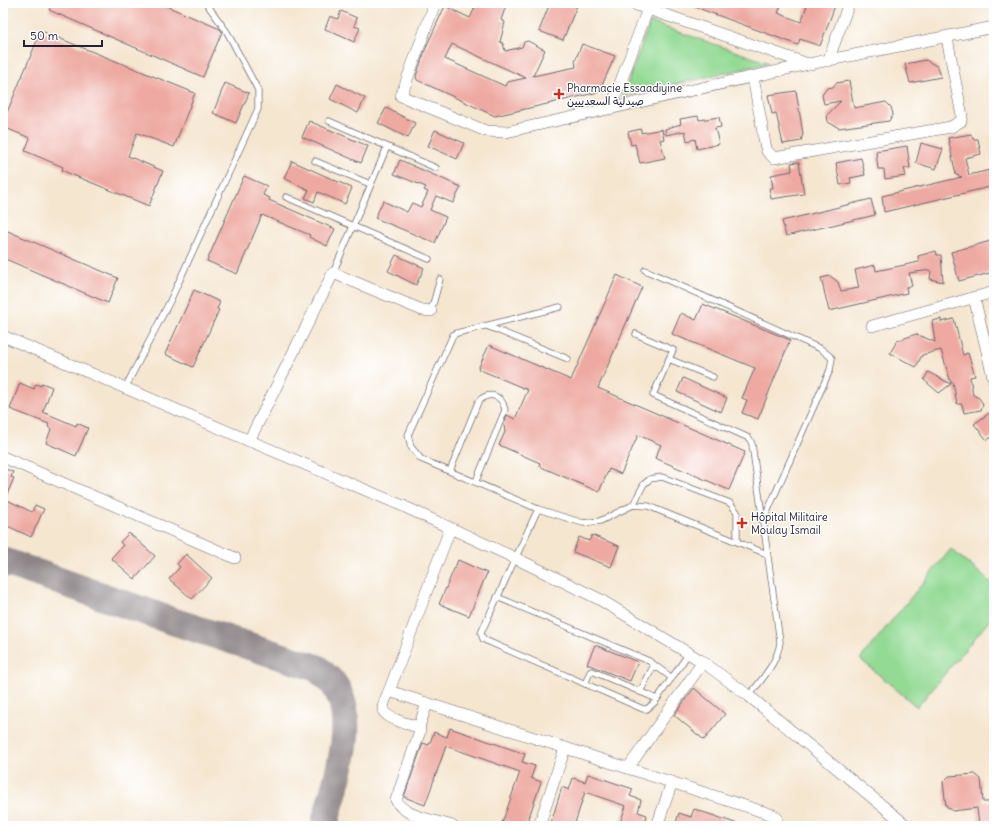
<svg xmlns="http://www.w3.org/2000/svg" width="997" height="829" font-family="Delius,'Playpen Sans Arabic',sans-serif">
  <rect width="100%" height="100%" fill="#fff"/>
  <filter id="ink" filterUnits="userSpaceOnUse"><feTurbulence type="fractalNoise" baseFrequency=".025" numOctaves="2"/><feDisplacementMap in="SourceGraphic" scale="8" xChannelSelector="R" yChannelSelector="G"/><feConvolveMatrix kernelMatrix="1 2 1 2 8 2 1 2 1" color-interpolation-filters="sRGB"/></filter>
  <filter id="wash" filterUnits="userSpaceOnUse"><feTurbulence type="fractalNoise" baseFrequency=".012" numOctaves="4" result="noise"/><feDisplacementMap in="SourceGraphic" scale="16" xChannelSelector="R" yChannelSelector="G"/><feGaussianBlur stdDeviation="0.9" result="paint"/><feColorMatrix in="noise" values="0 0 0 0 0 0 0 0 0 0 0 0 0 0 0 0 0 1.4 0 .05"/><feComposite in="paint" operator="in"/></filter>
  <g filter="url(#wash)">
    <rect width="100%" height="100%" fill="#f5e6d0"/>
    <g fill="#93da94" stroke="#5a7e68">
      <polygon points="650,22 769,63 623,96"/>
      <polygon points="951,549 994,585 994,615 917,707 860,659"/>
    </g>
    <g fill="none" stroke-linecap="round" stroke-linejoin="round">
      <path stroke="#8c8486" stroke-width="28" d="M3,561L169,620L317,668C322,673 328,678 333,683C361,721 334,786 324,826"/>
    </g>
    <g id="blocks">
      <g fill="#eeaaa2" fill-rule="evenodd">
        <polygon points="52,3 159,3 220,29 222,32 203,77 49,10"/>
        <path d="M477,3H507L501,20L505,22L500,42L503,43L505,51L522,47L524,42L528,41L545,50L533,76L576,67L575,61L582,44L615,56L599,92L495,116L417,80L416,76L427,45L445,6L470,18ZM452,44L526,78L507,82L505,86L445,59Z"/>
        <polygon points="550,3 578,3 563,40 539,31"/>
        <polygon points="782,3 778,13 801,22 808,3 836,3 820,46 800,39 798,45 687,4"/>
        <polygon points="341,11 357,18 354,26 360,28 354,42 325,29 330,16 338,19"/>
        <polygon points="41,31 195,93 174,147 137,133 128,156 163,171 149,206 68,173 62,170 63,167 25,151 30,138 3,127 3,122"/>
        <polygon points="926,60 938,67 941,77 910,83 905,64"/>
        <polygon points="849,81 854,108 886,102 891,107 893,114 889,121 839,128 828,122 827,115 841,101 824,104 822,95 827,88 833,87 836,83"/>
        <polygon points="225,83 249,93 236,123 213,113"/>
        <polygon points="337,84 365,98 358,113 330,99"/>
        <polygon points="796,91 803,134 801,141 783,144 776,113 772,114 768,95"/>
        <polygon points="386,108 415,123 408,138 378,123"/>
        <polygon points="698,116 699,120 719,117 721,127 715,128 719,144 697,149 695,139 687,141 685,131 666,135 665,129 681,124 680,119"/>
        <polygon points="309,121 368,146 361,163 302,137"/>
        <polygon points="641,129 641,133 662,129 664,139 660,140 665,158 640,163 635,144 631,145 628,132"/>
        <polygon points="435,130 464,143 457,159 428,146"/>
        <polygon points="971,134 973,139 978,139 981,154 965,158 969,175 994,169 994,186 884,212 882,196 962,177 956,175 948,138"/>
        <polygon points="921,143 943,149 936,169 916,163"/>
        <polygon points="907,146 910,168 904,168 906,176 885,179 884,169 878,169 876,151"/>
        <polygon points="861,158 865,175 850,178 851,183 840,185 836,163"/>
        <polygon points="400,160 461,187 453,203 436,196 430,210 446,217 435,243 375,218 383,201 407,212 412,203 421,207 428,192 424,190 426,187 394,174"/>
        <polygon points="292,161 352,188 345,204 318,192 314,202 305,198 309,190 284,178"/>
        <polygon points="799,162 804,194 771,199 769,188 773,188 771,175 792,171 791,163"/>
        <polygon points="244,176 267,186 263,195 270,198 269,200 335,229 327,246 309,237 310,235 262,215 237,274 207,261"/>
        <polygon points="871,199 875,215 786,236 782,221"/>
        <polygon points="3,229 118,278 108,303 3,258"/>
        <polygon points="994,240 994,272 959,281 951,252"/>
        <polygon points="936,251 937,255 941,255 943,282 930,279 931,270 909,273 912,286 906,287 907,293 829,311 821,278 830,276 838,282 841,291 859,288 855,270 875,265 876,271 919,262 918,256"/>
        <polygon points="396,255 424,268 416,285 388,271"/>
        <polygon points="617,275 642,287 598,388 745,452 729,490 655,458 661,445 638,435 621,474 609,469 599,492 539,466 540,463 499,445 505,432 504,425 507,415 515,419 528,390 478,369 489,345 571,380"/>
        <polygon points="194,290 220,302 217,309 219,310 193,367 165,354"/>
        <polygon points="703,304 790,340 758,419 742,413 747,400 742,398 755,368 672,334 681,313 696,320"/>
        <polygon points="941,319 941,322 954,319 963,355 968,353 975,376 970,377 973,395 979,398 983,404 981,410 964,413 962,404 957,404 953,382 951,383 941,350 922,355 916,367 890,353 897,341 916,334 935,342 932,321"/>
        <polygon points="928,372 951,384 939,393 924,380"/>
        <polygon points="683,378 727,398 721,412 677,392"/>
        <polygon points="20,383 34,389 36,384 41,386 42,383 52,387 43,412 76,426 77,423 88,428 76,456 46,443 51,429 48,427 49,424 10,409"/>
        <polygon points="994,410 994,436 987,440 974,424"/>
        <polygon points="3,468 13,472 11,477 14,478 5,499 32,512 35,505 44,509 31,537 3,524"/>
        <polygon points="129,533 155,556 135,579 111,558 123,545 120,542"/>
        <polygon points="592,535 619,546 611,567 573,552 579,537 589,541"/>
        <polygon points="186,554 212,578 192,599 169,579 180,567 177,564"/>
        <polygon points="458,560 487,573 469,616 439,604"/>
        <polygon points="595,645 638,662 630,681 587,664"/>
        <polygon points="694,688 725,714 704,740 674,715"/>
        <polygon points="450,728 525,754 522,762 535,766 531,778 541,782 526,826 501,826 520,772 446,746 425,805 404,797 423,743 429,745 434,732 447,737"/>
        <polygon points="588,774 633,789 630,796 641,800 638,812 647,815 643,826 619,826 626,806 585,792 574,826 550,826 562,787 569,790 573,778 585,782"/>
        <polygon points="975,774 981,779 983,802 994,802 994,826 979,826 977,808 953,811 946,806 943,782 949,776"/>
        <polygon points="694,809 741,825 740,826 675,826 679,813 691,817"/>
      </g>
    </g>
  </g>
  <g filter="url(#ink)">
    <use href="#blocks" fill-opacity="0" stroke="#6c676f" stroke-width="1"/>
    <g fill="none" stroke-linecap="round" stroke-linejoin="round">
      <g stroke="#6c676f" stroke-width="7">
        <g id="service">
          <polyline points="329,121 436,168"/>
          <polyline points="315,161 370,184"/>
          <polyline points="286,197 429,259"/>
          <polyline points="645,270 821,349 832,358 830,370 764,519"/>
          <polyline points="333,273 387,147"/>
          <polyline points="431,311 440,279"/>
          <polyline points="487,326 568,359"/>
          <polyline points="636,334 673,350 669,359"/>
          <path d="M713,377L669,359L653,395L749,438L752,444L780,642C778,662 761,680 749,696"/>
          <polyline points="125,388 170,301 258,109 258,90 227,32 206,3"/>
          <path d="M450,471L478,402C488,391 502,394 505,410L476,481"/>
          <polyline points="633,505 644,484 650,479 662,477 730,503 737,512 737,541"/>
          <polyline points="538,509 421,459 411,447 408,435 453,335 457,333 560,307"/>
          <polyline points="497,597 649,661 672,678"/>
          <polyline points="689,653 655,702 647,709 643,709 487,641 483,639 481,633 538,509 583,523 600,521 633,505 648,506 767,554"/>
          <polyline points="585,684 590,672 592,671 657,699"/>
          <polyline points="640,692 654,665"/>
        </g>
      </g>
      <g stroke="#6c676f" stroke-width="12">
        <g id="minor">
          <polyline points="435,3 401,96 486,131 506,132 809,64 994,27"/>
          <polyline points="631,3 808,64"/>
          <polyline points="828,61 849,3"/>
          <polyline points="753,77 765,144 767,151 774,158 951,127 961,121 962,116 947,38"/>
          <polyline points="611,108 650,3"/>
          <polyline points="974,297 994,381"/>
          <polyline points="872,326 994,292"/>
          <polyline points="3,336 403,506 515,558 599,599 703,662 749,696 907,826"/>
          <polyline points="249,441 333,273 422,310 431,311"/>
          <polyline points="3,457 235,558"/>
          <path d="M450,529L389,691C387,696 383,703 383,709C383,718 411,725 419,727L420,731L396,800C404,817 434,820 452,826"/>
          <polyline points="389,691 773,815 777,818 777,826"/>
          <polyline points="419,727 427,703"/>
          <polyline points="628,768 703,662"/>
          <polyline points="539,826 565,748"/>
          <polyline points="657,826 672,782"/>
        </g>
      </g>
      <use href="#service" stroke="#fff" stroke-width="5.5"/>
      <use href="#minor" stroke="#fff" stroke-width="11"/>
    </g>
  </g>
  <g fill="#c8321e" stroke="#fff" stroke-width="1.5">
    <path d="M557 88h4v4h4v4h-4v4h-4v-4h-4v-4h4z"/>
    <path d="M740 517h4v4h4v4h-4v4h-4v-4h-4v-4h4z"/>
  </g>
  <g text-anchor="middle" stroke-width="3" stroke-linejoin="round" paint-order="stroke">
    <g font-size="11" fill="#22223b" stroke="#fff" text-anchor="start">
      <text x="567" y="92">Pharmacie Essaadiyine<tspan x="567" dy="13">صيدلية السعدييين</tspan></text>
      <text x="751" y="521">Hôpital Militaire<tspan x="751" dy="13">Moulay Ismail</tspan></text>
    </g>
  </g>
  <rect width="997" height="829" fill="none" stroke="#fff" stroke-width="16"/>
  <path d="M24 40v6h78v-6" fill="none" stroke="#22223b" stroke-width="2"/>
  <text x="30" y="40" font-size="12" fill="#22223b" stroke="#ffffff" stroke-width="3" paint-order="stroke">50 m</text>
</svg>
